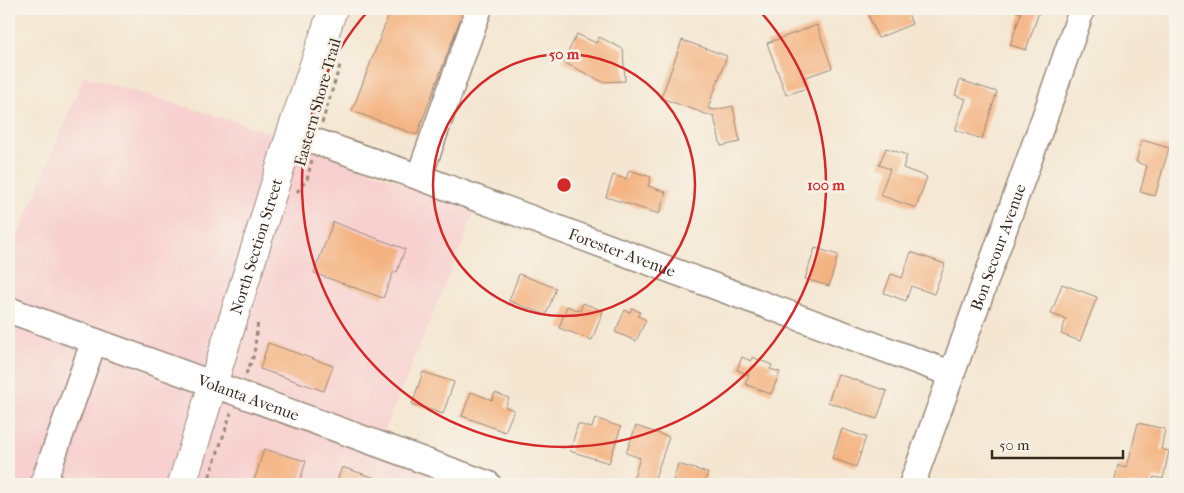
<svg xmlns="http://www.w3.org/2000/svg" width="1184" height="493" font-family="'IM FELL French Canon',serif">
  <rect width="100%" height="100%" fill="#f7f3e8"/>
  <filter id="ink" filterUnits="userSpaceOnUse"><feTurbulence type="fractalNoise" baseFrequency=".02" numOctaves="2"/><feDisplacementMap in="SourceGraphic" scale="10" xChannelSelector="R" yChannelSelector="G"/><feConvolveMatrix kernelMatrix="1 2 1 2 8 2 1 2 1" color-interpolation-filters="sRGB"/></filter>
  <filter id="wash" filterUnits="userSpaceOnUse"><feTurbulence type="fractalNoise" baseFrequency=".0096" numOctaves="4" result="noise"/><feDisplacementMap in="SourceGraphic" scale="20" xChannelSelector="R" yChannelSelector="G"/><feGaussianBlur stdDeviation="1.12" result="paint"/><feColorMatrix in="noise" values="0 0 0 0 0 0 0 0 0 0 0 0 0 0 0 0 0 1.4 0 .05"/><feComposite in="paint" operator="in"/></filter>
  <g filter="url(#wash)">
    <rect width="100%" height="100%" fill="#f4e6d1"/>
    <polygon fill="#f7d0cf" points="84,76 262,130 476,210 375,453 457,484 9,484 9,259"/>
    <g id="blocks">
      <g fill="#f4b280">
        <polygon points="391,9 464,9 417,135 352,111"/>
        <polygon points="866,9 912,9 907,11 912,24 878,38"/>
        <polygon points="1010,9 1040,9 1026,50 1010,45 1021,13"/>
        <polygon points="817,25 832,68 803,78 807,88 786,95 767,43"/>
        <polygon points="577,34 596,43 599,37 623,49 625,81 603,82 563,62"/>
        <polygon points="682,40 727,56 708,108 714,110 733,106 740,142 721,146 714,117 661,98"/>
        <polygon points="960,80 997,92 982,139 955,130 966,99 955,95"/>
        <polygon points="1142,140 1169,148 1155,196 1140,192 1147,166 1136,162"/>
        <polygon points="886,148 907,155 903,168 927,177 916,208 880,195 890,169 879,165"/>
        <polygon points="629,170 651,177 648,186 666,192 659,214 606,197 613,175 626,179"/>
        <polygon points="333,222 405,249 397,272 394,271 383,298 314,273"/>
        <polygon points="815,248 838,255 829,286 805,279"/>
        <polygon points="911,252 945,264 934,294 911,286 906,301 884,293 891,274 902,278"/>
        <polygon points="519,274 556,288 546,315 509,301"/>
        <polygon points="1062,284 1097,297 1080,341 1061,334 1066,319 1051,314"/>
        <polygon points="583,303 603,311 592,340 559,328 567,306 580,311"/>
        <polygon points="632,308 640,312 638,316 646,320 636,341 615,332 625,310 630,312"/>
        <polygon points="268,343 333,366 324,391 260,369"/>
        <polygon points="742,357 751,361 752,357 772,365 770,369 780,372 771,394 745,384 749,375 737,370"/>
        <polygon points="423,372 454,382 443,414 412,404"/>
        <polygon points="838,374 887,391 877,419 828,402"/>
        <polygon points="471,392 492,400 495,393 509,398 505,407 514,410 505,432 462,416"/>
        <polygon points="595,418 621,427 609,463 570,451 578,424 592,428"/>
        <polygon points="1138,423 1165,429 1161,449 1169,451 1163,479 1154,477 1152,484 1114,484 1118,465 1127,467"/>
        <polygon points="636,426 669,437 653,484 647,484 633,480 640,458 626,453"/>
        <polygon points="842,429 866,437 856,467 832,458"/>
        <polygon points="264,449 306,461 299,484 264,484 254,481"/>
        <polygon points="678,464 708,473 704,484 672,484"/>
        <polygon points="342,467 381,480 380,484 336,484"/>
      </g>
    </g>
  </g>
  <g filter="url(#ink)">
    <use href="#blocks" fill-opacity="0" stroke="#988878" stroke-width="1"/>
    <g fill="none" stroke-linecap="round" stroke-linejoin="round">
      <g stroke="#988878" stroke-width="28">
        <g id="minor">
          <path id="s1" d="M291,133L419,177L952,374"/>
          <polyline points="419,177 479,9"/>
          <path id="s2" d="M9,310L488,484"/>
          <polyline points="44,481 94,341"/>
          <path id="s3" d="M912,484L1045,116L1082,9"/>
        </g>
      </g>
      <g stroke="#988878" stroke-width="30">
        <g id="major">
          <path id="s4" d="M182,484L291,133L333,9"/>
        </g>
      </g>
      <g stroke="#988878" stroke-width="3" stroke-dasharray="4 4" stroke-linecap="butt">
        <polyline points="322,123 341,62"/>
        <polyline points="297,192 307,179 312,160"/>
        <polyline points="246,374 254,355 258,320"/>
        <polyline points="207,484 231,413"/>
      </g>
      <use href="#minor" stroke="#fff" stroke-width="25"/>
      <use href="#major" stroke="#fff" stroke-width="28"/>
    </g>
  </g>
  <g fill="none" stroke="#d62828" stroke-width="2.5">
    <circle cx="564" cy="185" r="131"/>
    <path d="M759 10A262 262 0 1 1 369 10"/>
  </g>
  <g text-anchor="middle" stroke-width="5" stroke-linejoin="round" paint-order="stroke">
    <g font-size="16" fill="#3b2a1e" stroke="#f7f3e8">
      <text transform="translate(317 102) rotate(-74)" y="6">Eastern Shore Trail</text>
      <text dy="6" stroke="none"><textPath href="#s4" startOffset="249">North Section Street</textPath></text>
      <text dy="6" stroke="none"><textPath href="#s3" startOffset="252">Bon Secour Avenue</textPath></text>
      <text dy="6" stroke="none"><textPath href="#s1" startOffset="352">Forester Avenue</textPath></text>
      <text dy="6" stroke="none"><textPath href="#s2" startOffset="255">Volanta Avenue</textPath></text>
    </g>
  </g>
  <circle cx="564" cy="185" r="8" fill="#d62828" stroke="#f7f3e8" stroke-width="2.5"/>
  <g font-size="15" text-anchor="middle" font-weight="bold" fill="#d62828" stroke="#f7f3e8" stroke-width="5" stroke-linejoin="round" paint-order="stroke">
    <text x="564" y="59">50 m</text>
    <text x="826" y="190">100 m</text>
  </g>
  <rect width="1184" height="493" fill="none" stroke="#f7f3e8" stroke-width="30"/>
  <path d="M992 450v8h131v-8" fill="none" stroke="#3b2a1e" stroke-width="2.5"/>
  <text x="999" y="450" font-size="15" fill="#3b2a1e" stroke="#f7f3e8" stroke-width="4" paint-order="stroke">50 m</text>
</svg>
